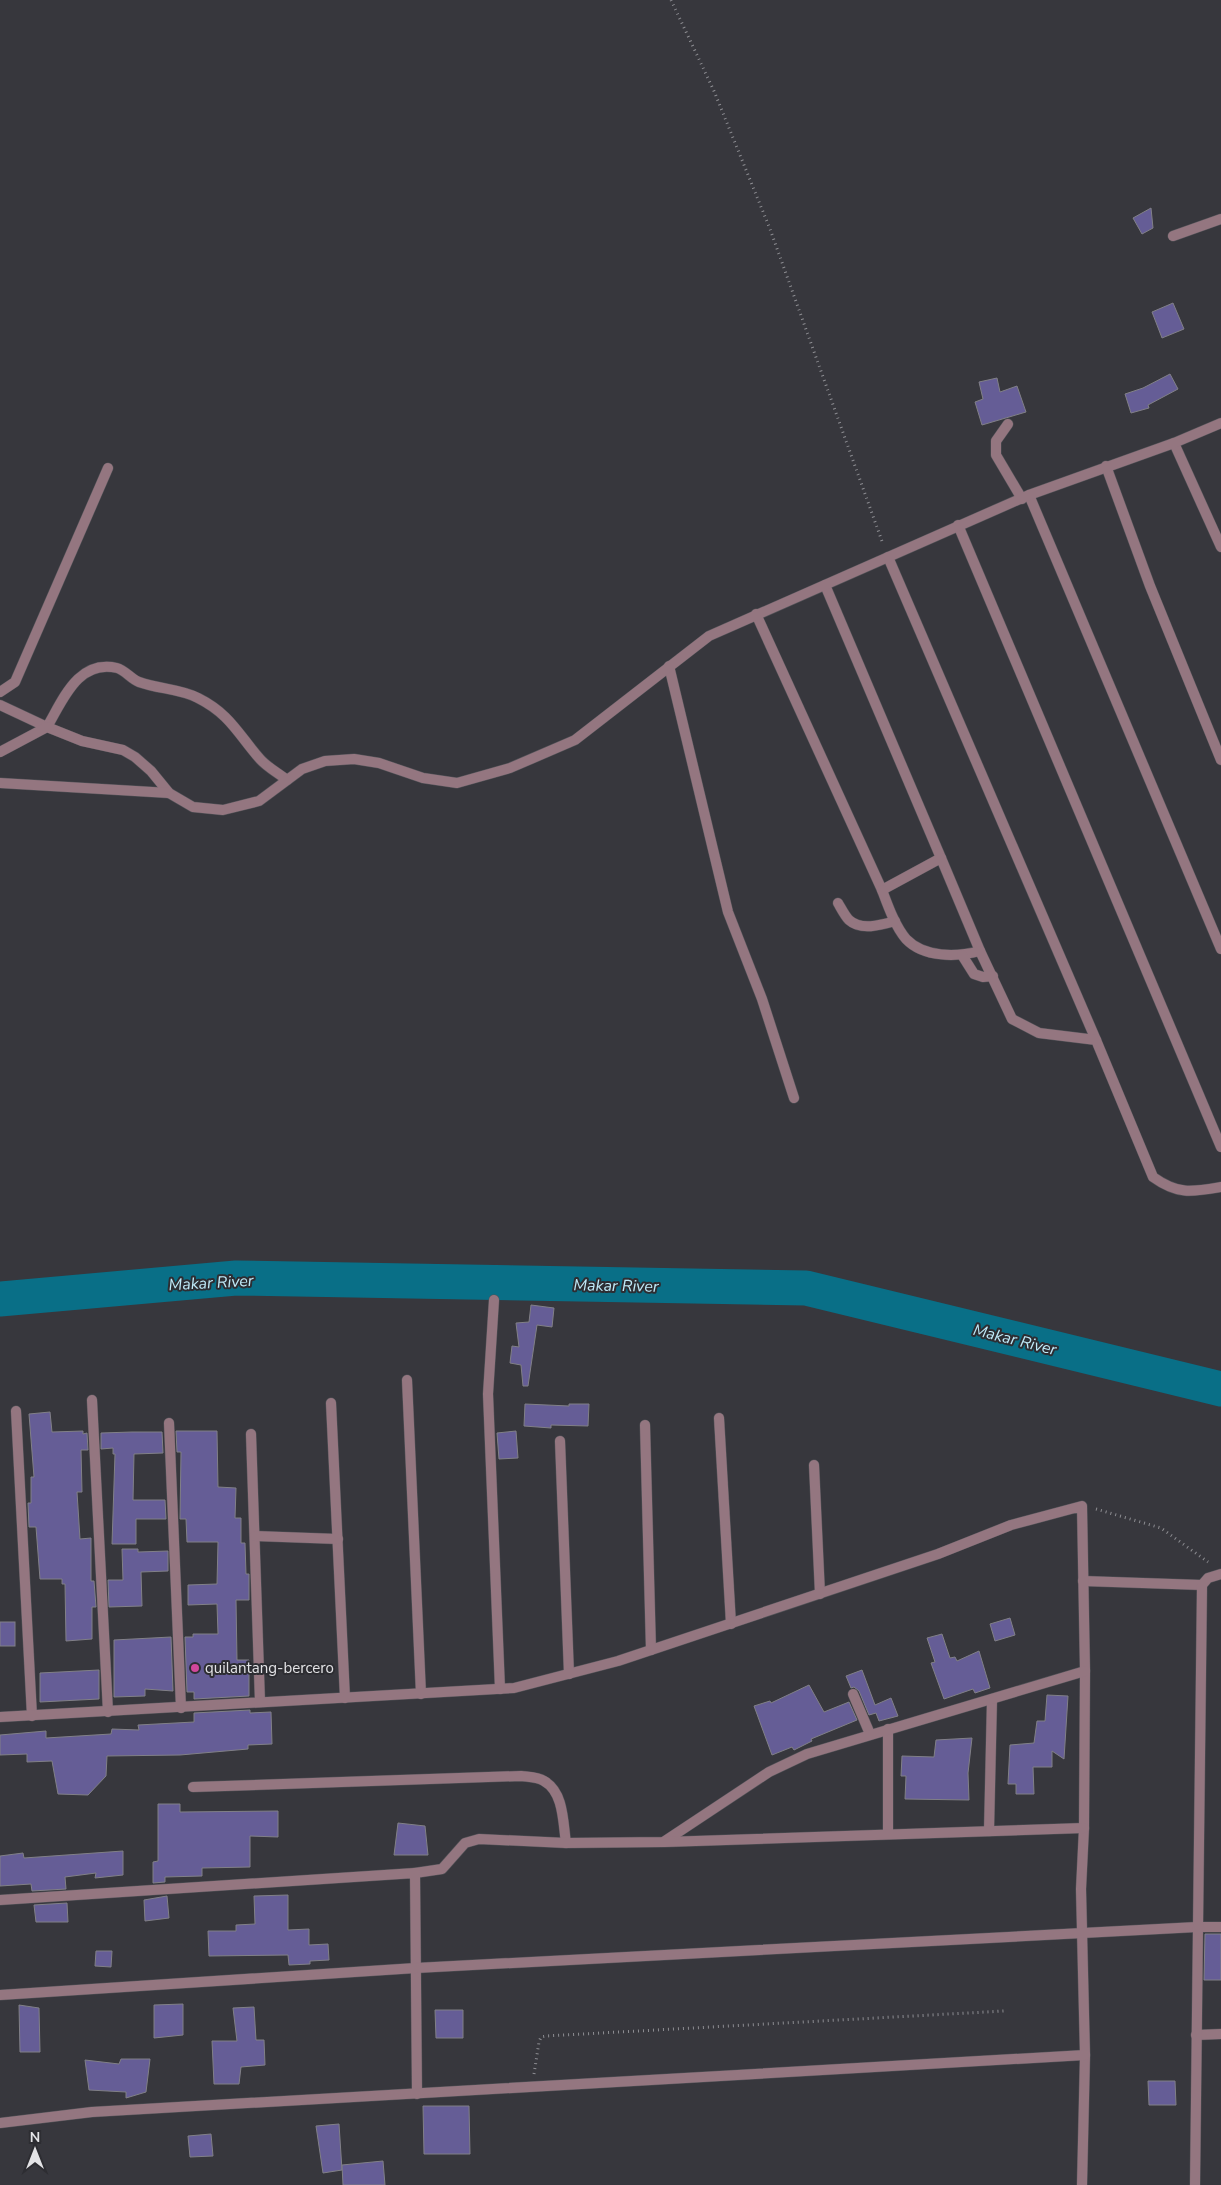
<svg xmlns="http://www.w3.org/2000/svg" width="1221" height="2185" font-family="'Nunito Sans',sans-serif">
  <rect width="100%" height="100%" fill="#37373d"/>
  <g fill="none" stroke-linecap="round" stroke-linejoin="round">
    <polyline stroke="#096f87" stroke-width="35" points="0,1299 236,1278 806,1288 1221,1389"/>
  </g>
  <g fill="#655d96" stroke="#818087">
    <polygon points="1151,208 1153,228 1142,234 1133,218"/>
    <polygon points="1173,303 1184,329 1162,338 1152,312"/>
    <polygon points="1170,374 1178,389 1148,405 1149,408 1131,413 1125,394 1143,388"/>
    <polygon points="997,378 1000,392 1017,386 1026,412 982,425 975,402 983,399 979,382"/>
    <polygon points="531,1305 554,1308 552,1327 537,1325 528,1386 523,1386 521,1365 510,1363 512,1346 519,1347 516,1323 529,1322"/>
    <polygon points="525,1404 569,1406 569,1404 589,1404 588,1426 551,1425 551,1428 524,1426"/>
    <polygon points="50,1412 52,1432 83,1431 83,1434 87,1433 88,1450 81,1450 82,1492 77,1492 80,1539 91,1538 91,1581 94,1581 96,1607 92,1607 92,1639 66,1641 65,1584 62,1584 62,1579 40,1579 36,1527 29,1527 28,1503 31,1503 31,1477 34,1477 29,1414"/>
    <polygon points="176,1431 217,1431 218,1487 236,1488 235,1518 241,1518 241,1543 245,1543 246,1574 249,1574 249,1600 236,1600 237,1660 249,1660 249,1696 194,1699 194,1692 187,1692 185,1637 193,1637 193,1634 218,1634 217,1604 188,1605 188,1585 217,1584 218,1542 187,1542 186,1519 180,1519 181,1452 177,1452"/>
    <polygon points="516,1431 518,1458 499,1459 497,1433"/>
    <polygon points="132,1432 162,1432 163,1453 134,1454 133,1500 165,1500 166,1519 136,1519 136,1544 112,1544 115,1454 113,1454 113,1448 101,1449 101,1433"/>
    <polygon points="122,1549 138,1549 138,1552 168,1551 168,1571 141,1572 142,1606 109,1607 108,1580 123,1580"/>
    <polygon points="1010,1618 1015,1635 995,1641 990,1624"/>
    <rect x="0" y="1622" width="15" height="24"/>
    <polygon points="942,1634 950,1658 955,1657 957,1661 979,1651 990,1688 975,1693 973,1689 944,1699 931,1663 935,1662 927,1638"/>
    <polygon points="171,1637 173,1691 145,1689 145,1696 114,1697 114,1640"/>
    <polygon points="99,1670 99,1699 40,1702 40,1673"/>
    <polygon points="862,1670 875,1705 891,1698 898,1716 879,1721 876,1713 869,1715 859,1691 854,1687 851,1688 846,1676"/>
    <polygon points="809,1685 824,1712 849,1702 857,1720 811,1739 812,1741 794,1750 792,1747 772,1755 754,1706 770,1701 771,1703"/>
    <polygon points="1047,1695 1068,1696 1064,1759 1052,1751 1052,1767 1033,1767 1034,1794 1016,1794 1016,1784 1008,1784 1010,1745 1034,1743 1037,1721 1045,1721"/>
    <polygon points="250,1710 250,1713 271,1712 272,1744 248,1745 248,1749 180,1755 107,1756 106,1776 88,1795 58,1794 52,1761 27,1762 27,1754 0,1755 0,1735 46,1731 46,1738 111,1734 112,1729 139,1730 138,1725 194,1722 194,1713"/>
    <polygon points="972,1738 968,1773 969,1800 905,1799 906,1776 901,1776 902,1756 934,1757 936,1740"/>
    <polygon points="158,1804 180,1804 180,1812 278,1811 278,1837 250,1836 250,1867 202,1868 202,1876 165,1877 165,1882 153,1883 153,1862 158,1861"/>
    <polygon points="398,1823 425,1826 428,1855 394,1855"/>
    <polygon points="123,1851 123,1875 95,1878 96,1873 65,1877 66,1889 32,1891 31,1884 0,1886 0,1856 23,1853 24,1858"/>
    <polygon points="288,1895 288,1930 309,1929 309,1945 328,1944 329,1960 310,1961 310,1964 289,1965 288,1955 209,1956 208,1931 236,1931 236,1925 255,1924 254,1896"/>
    <polygon points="167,1896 169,1918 145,1921 144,1900"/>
    <polygon points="67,1903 68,1922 36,1922 34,1905"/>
    <polygon points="1205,1934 1221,1934 1221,1980 1204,1980"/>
    <polygon points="96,1951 112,1951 111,1967 95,1966"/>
    <polygon points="183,2004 183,2035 154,2038 154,2005"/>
    <polygon points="19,2005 39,2008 40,2052 20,2052"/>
    <polygon points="254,2007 256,2040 264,2040 265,2065 241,2067 239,2084 214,2084 212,2041 237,2041 233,2008"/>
    <polygon points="435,2010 463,2010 463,2038 436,2038"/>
    <polygon points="121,2059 150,2059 146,2092 126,2098 126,2092 89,2090 85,2060 119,2064"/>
    <polygon points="1148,2081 1175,2081 1176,2105 1149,2105"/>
    <polygon points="423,2106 469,2106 470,2154 424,2154"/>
    <polygon points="339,2124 342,2170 323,2173 316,2126"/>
    <polygon points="211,2134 213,2156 190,2157 188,2136"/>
    <polygon points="383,2161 385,2185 343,2185 342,2165"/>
  </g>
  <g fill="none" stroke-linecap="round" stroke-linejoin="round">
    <g stroke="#535358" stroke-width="11">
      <g id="lane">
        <polyline points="1008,424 996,441 996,455 1022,499"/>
        <polyline points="853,1694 870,1734"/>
      </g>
    </g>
    <g stroke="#535358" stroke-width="11">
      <g id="street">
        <polyline points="1173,236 1221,219"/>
        <polyline points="1174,443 1221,547"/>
        <polyline points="1106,466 1150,586 1221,760"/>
        <polyline points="1029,495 1221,949"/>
        <polyline points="958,525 1221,1147"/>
        <polyline points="888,557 1096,1040"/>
        <polyline points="825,585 941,858"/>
        <path d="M756,614L882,890L941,858L980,951L1012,1019L1039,1033L1096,1040L1153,1177C1178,1195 1192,1192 1221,1187"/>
        <polyline points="669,666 728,912 762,999 794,1098"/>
        <polyline points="0,692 15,682 108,468"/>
        <path d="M0,705L47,727C63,700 78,659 117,668C125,670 131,679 139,682C158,689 181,689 198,698C230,714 238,734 260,759C267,767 278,773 287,780"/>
        <polyline points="0,752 47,727 82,741 123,750 135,757 151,771 169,793 193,807 223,810 259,801 302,769 325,761 354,759 379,763 423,778 457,783 510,768 575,740 709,636 1029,495 1174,443 1221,423"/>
        <polyline points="0,783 169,793"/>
        <path d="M882,890C888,906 895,926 906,939C924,958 957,957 980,951"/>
        <path d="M838,903C841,908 845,916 849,920C861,931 881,925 895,921"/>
        <polyline points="962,955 974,974 983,977 993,976"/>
        <polyline points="494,1300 488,1394 500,1689"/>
        <polyline points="407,1380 421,1694"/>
        <polyline points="92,1400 108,1712"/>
        <polyline points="331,1403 345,1698"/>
        <polyline points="16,1411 32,1716"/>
        <polyline points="719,1418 731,1624"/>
        <polyline points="169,1423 181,1708"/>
        <polyline points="645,1425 651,1650"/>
        <polyline points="251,1434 260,1702"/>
        <polyline points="560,1441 569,1674"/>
        <polyline points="814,1465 820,1594"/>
        <polyline points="255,1536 338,1539"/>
        <polyline points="1083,1581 1202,1585"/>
        <polyline points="0,1717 514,1688 618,1661 938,1554 1011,1525 1082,1506 1085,1671 1084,1828 1081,1889 1085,2055 1082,2185"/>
        <polyline points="888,1729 888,1834"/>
        <path d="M193,1787L521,1776C528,1777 538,1777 544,1781C564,1792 563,1823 566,1843"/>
        <polyline points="989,1831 992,1699"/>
        <polyline points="665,1841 769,1772 807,1754 1085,1671"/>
        <polyline points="415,1873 442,1869 465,1843 479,1839 566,1843 665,1842 1084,1828"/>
        <polyline points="0,1900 415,1873 417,2094"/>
        <polyline points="0,1995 416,1968 1197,1927 1221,1927"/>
        <polyline points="1196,2035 1221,2034"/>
        <polyline points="0,2123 92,2112 1085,2055"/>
        <polyline points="1195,2185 1202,1585 1208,1578 1221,1574"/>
      </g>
    </g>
    <g stroke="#8d8d92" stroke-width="3" stroke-dasharray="1 4" stroke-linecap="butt">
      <polyline points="671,0 714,91 770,229 883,544"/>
      <polyline points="1096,1509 1161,1528 1208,1562"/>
      <polyline points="534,2074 539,2042 541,2037 546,2036 1004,2011"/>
    </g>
    <use href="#lane" stroke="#947680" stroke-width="10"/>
    <use href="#street" stroke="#947680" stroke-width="10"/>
  </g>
  <circle fill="#d1479c" stroke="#2d2d32" stroke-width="2" cx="195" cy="1668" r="5"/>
  <g text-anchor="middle" stroke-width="4" stroke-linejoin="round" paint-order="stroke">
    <g font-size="15" fill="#e3e3e6" stroke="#2d2d32" text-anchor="start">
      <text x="205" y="1673">quilantang-bercero</text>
    </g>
    <g font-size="16" font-style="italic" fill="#bfeaf8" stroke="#2d2d32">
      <text transform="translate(211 1282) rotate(-3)" y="6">Makar River</text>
      <text transform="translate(616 1285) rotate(1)" y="6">Makar River</text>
      <text transform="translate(1015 1339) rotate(14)" y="6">Makar River</text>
    </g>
  </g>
  <g transform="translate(35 2150)" stroke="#2d2d32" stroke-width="4" paint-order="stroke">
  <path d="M0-4L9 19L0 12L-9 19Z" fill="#e3e3e6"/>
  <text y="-8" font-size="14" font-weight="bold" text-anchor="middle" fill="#e3e3e6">N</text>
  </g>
</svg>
